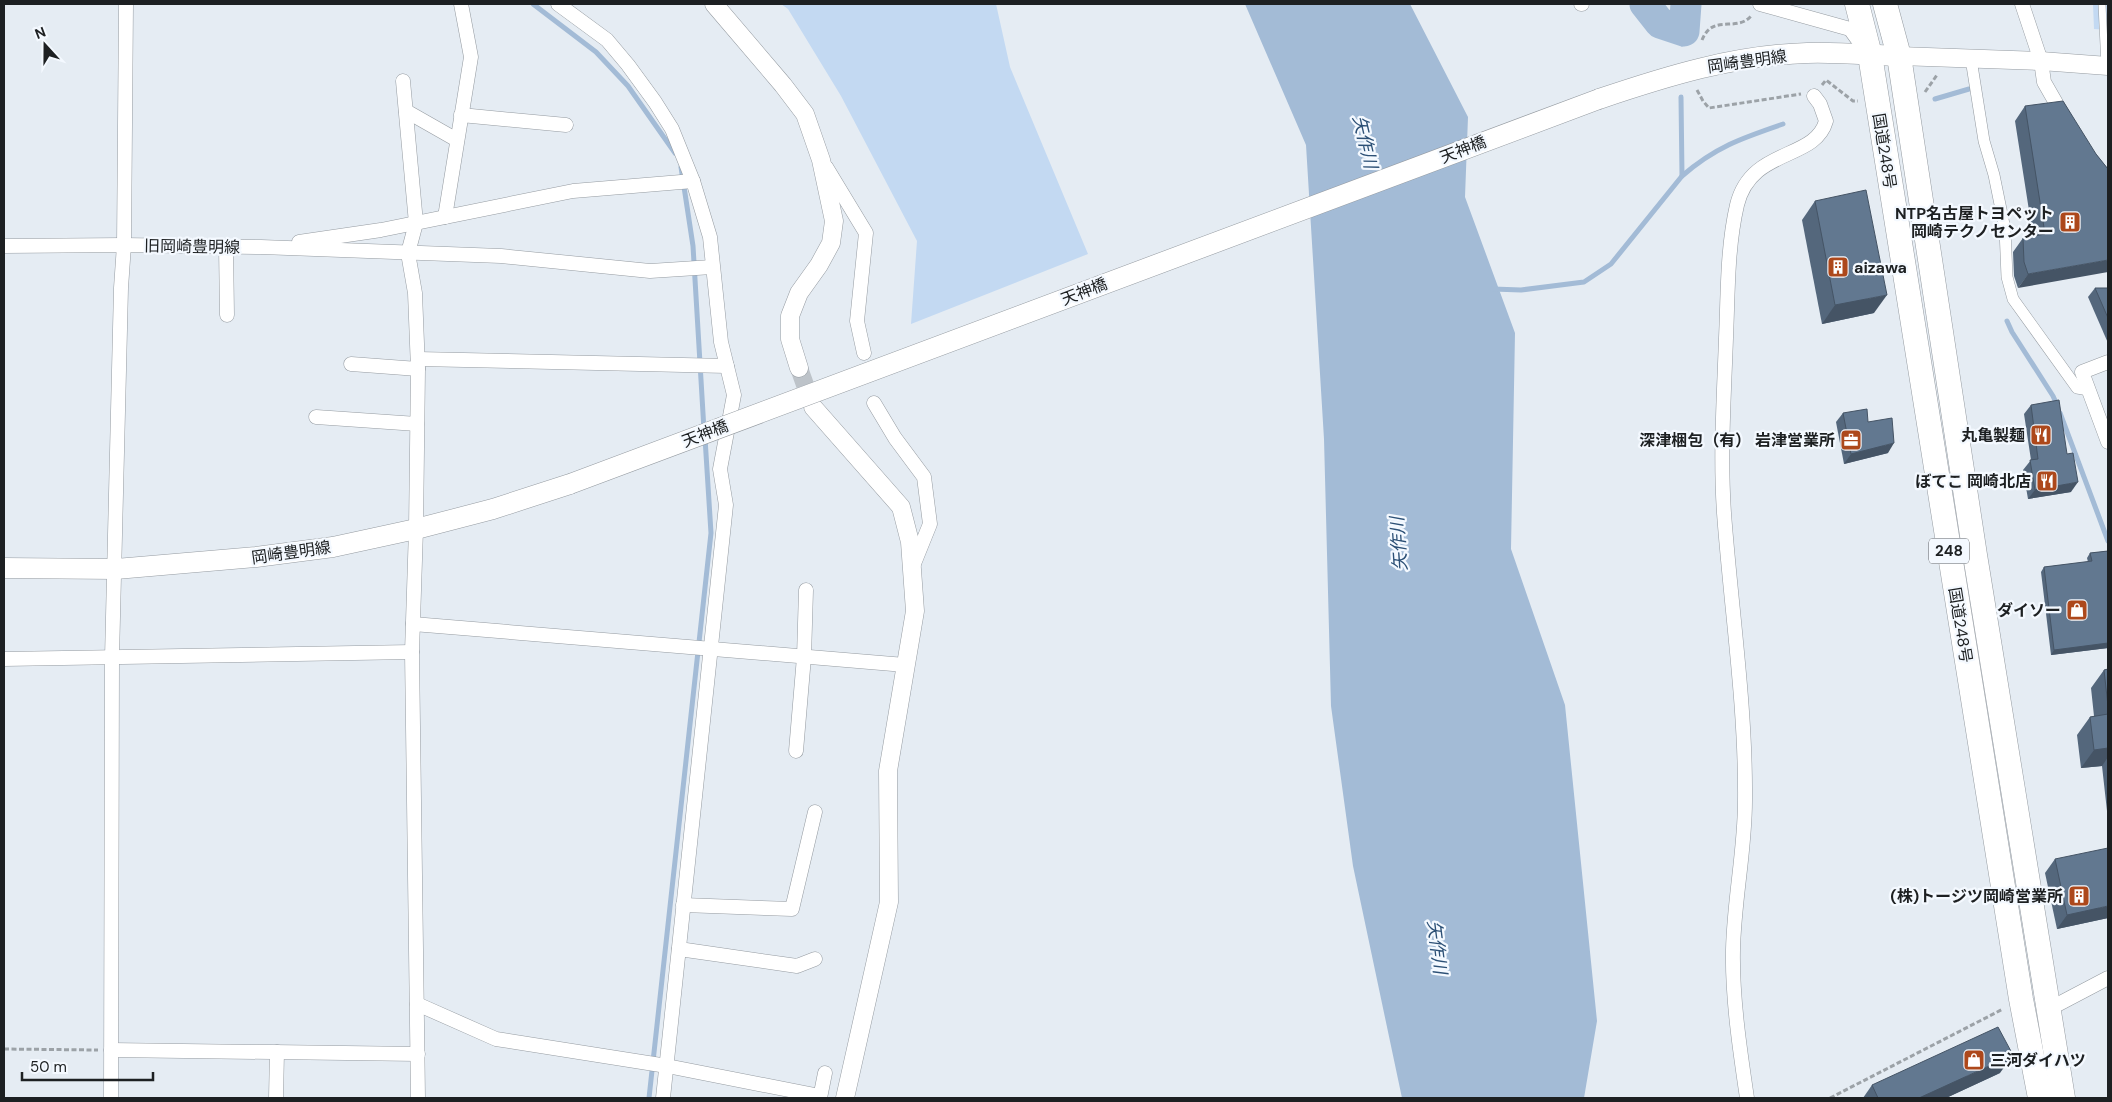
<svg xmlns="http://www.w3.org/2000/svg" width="2112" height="1102" font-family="'DM Sans','Noto Sans JP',sans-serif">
  <rect width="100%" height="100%" fill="#e5ecf3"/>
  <g fill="#c3d9f2">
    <polygon points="781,4 996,4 1010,67 1088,254 911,324 917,241 841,96 788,9"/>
    <polygon points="2093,4 2108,4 2108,30 2094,29"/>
  </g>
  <polygon fill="#a3bbd6" points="1245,4 1410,4 1468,117 1465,197 1515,333 1511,549 1565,705 1597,1021 1584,1098 1402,1098 1353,866 1331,706 1324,439 1306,145"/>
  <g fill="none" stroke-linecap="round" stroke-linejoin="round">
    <g stroke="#a3bbd6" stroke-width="5">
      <polyline points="533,4 596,52 628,86 675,153"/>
      <polyline points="1682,44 1684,31"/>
      <polyline points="1935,99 1969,89"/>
      <polyline points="681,167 693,246 704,430"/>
      <path d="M1682,176C1715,147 1742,138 1783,124"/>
      <polyline points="1493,289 1521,290 1584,282 1611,264 1682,176 1681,97"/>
      <polyline points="2007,321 2012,332 2053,396 2057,405"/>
      <polyline points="2060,413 2108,541"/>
      <polyline points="649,1098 711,533 705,438"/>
    </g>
    <polyline stroke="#a3bbd6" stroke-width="31" points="1645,4 1660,23 1684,31 1686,4"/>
    <polyline stroke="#bdc3c9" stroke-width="18" stroke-dasharray="18 9" stroke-linecap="butt" points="799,368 813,407"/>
    <g stroke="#959ba1" stroke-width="8">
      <polyline id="service" points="2102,4 2105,66"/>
    </g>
    <g stroke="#959ba1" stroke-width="12">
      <polyline id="pedestrian" points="1971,59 1984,141 1994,175 2005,229 2007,277 2013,299 2077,388 2089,390"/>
    </g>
    <g stroke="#959ba1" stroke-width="15">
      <g id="minor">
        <polyline points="558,4 607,40 628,65 655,102 672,129 693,181 710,237 721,342 734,395 720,469 726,505 663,1098"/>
        <polyline points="1581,4 1582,4"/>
        <polyline points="1760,4 1850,29 1863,47"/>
        <polyline points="2022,4 2041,61 2044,82 2064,117"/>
        <polyline points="403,81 416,223 408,253 415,293 418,369 416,529 412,652 418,1098"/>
        <polyline points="406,111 457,140"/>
        <polyline points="461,115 566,125"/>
        <polyline points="826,167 866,233 857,321 864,353"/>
        <polyline points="445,217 471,57 461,4"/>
        <polyline points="299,242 381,230 573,191 693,181"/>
        <polyline points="4,246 124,245 261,247 501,256 650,271 712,267"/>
        <polyline points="226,246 227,315"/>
        <polyline points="418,359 727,366"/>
        <polyline points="2108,362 2082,372 2108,442"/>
        <polyline points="351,364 418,369"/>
        <polyline points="874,403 895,438 924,477 930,524 913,566"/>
        <polyline points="316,417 417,424"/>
        <polyline points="413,624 905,665"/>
        <polyline points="4,659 412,652"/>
        <polyline points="796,751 804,657 806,590"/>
        <polyline points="683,905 792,909 815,812"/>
        <polyline points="679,949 797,966 815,959"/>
        <polyline points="417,1004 496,1039 667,1066 820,1096"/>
        <polyline points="2049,1009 2108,978"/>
        <polyline points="111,1050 418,1054"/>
        <polyline points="111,1098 112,658 121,288 124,245 126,4"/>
        <polyline points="276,1098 277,1052"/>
        <polyline points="820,1098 825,1073"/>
        <path d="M1747,1098C1740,1051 1732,997 1733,950C1734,900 1745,850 1745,801C1746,706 1731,608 1724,513C1720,455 1724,396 1726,338C1728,294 1727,248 1737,205C1751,147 1815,161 1826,121L1820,104L1814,96"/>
      </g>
    </g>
    <g stroke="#959ba1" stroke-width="19">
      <g id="tertiary">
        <polyline points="714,4 783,85 805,114 821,160 834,221 831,243 819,265 799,293 790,316 790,339 799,368"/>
        <polyline points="1899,56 2041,61 2108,66"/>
        <polyline points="813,407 901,507 910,542 915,611 888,771 889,902 845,1098"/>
      </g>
    </g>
    <g stroke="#959ba1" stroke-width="21">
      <g id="secondary">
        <path d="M1599,99C1667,76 1735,55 1807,53C1838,52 1869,55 1899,56"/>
        <polyline points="4,568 116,569 256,557 333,547 416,529 493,509 570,484"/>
      </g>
    </g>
    <g stroke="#959ba1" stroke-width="25">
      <g id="trunk">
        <polyline points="1857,4 1870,55 2021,999 2040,1098"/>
        <polyline points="1885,4 1899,56 1975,555 2063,1098"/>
      </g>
    </g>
    <g stroke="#9ca2a7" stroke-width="3" stroke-dasharray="5 2.5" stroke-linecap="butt">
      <path d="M1702,40C1713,13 1736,33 1751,16"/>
      <polyline points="1822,85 1826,80 1853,101 1858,101"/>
      <polyline points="1697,90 1703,101 1709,108 1801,94"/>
      <polyline points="1925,92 1937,75"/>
      <polyline points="4,1049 98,1050"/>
      <polyline points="1830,1098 2003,1009"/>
    </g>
    <use href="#service" stroke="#fff" stroke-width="7"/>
    <use href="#pedestrian" stroke="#fff" stroke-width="11"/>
    <use href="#minor" stroke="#fff" stroke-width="14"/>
    <use href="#tertiary" stroke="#fff" stroke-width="18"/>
    <use href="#secondary" stroke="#fff" stroke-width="20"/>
    <use href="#trunk" stroke="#fff" stroke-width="24"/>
    <g stroke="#959ba1" stroke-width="21" stroke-linecap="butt">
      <polyline id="secondary-bridge" points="570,484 1599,99"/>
    </g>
    <use href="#secondary-bridge" stroke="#fff" stroke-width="20"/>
  </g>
  <g fill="#54677c">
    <polygon points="2025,106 2096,154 2108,169 2018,288 2014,276 2013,252 2023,238 2033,236 2015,121"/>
    <polygon points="1815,201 1874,313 1822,324 1802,220"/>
    <polygon points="2095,288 2108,288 2108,343 2088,297"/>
    <polygon points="2031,405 2071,492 2028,499 2023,470 2031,460 2024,414"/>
    <polygon points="1843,413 1868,422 1888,453 1844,464 1836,422"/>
    <polygon points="2108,551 2108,648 2051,655 2041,572 2044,567 2088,562 2087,558 2090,553"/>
    <polygon points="2108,669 2108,811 2107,811 2102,766 2081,768 2077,735 2090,717 2094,716 2091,688 2104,670"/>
    <polygon points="2055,859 2108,918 2057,929 2045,873"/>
    <polygon points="2000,1073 1946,1098 1863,1098 1872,1085"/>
  </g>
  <g fill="#455465">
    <polygon points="2108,260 2108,272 2018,288 2028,274"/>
    <polygon points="1887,295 1874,313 1822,324 1835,305"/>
    <polygon points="1894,443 1888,453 1844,464 1851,454"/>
    <polygon points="2078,482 2071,492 2028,499 2035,490"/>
    <polygon points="2108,643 2108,648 2051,655 2054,650"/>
    <polygon points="2108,748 2108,757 2102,766 2081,768 2094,750"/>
    <polygon points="2108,906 2108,918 2057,929 2067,915"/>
    <polygon points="2013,1055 2000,1073 1946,1098 1919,1098"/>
  </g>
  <g fill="#627890" stroke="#455465">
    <polygon points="2063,101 2096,154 2108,169 2108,260 2028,274 2024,262 2023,238 2045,234 2025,106"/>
    <polygon points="1866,190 1887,295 1835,305 1815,201"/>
    <polygon points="2095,288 2108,288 2108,318"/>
    <polygon points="2059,400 2067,454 2073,453 2078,482 2035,490 2030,460 2038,459 2031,405"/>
    <polygon points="1867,409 1868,422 1892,418 1894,443 1851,454 1843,413"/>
    <polygon points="2108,551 2108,643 2054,650 2044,567 2092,561 2090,553"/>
    <polygon points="2108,669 2108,706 2104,670"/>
    <polygon points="2108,714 2108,748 2094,750 2090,717"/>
    <polygon points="2108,848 2108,906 2067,915 2055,859"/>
    <polygon points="1998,1027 2013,1055 1919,1098 1878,1098 1872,1085"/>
  </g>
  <defs>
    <g id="building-square" transform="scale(1.125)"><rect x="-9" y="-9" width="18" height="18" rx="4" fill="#ad481b" stroke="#f4f9ff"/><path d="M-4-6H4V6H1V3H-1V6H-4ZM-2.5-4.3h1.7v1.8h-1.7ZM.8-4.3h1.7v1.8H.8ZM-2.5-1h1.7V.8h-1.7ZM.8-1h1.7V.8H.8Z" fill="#fff"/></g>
    <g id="restaurant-square" transform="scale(1.125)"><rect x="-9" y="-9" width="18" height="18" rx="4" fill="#ad481b" stroke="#f4f9ff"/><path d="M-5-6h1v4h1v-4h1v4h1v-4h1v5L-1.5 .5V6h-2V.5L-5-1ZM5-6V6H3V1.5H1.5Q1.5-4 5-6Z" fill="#fff"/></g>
    <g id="office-square" transform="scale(1.125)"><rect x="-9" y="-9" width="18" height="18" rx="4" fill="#ad481b" stroke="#f4f9ff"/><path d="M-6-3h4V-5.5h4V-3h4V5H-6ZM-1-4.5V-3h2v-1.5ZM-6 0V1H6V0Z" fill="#fff"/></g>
    <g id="shop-square" transform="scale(1.125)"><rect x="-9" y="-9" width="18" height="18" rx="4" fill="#ad481b" stroke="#f4f9ff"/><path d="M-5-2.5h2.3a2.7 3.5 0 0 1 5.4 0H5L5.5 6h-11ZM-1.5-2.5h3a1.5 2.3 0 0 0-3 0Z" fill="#fff"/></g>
  </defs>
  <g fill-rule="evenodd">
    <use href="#building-square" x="2070" y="222"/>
    <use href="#building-square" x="1838" y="267"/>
    <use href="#restaurant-square" x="2041" y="435"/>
    <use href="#office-square" x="1851" y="440"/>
    <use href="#restaurant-square" x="2047" y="481"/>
    <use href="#shop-square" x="2077" y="610"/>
    <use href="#building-square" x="2079" y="896"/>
    <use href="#shop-square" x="1974" y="1060"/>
  </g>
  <g text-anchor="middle" stroke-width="4.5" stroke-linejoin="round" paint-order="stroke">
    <rect fill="#f4f9ff" stroke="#5e6164" stroke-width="1" x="1929" y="538.5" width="40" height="25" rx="4"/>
    <g font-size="15" font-weight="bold" fill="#1d2022">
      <text x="1949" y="556">248</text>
    </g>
    <g font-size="16" fill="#1d2022" stroke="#f4f9ff">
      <text transform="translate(1747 61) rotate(-8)" y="6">岡崎豊明線</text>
      <text transform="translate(1463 149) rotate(-21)" y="6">天神橋</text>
      <text transform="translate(1885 151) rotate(81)" y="6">国道248号</text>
      <text transform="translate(192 246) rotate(1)" y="6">旧岡崎豊明線</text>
      <text transform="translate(1084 291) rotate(-21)" y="6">天神橋</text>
      <text transform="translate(705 433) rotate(-21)" y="6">天神橋</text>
      <text transform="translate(291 552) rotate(-8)" y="6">岡崎豊明線</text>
      <text transform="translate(1961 625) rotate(81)" y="6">国道248号</text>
    </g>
    <g font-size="16" font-weight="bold" fill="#1d2022" stroke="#f4f9ff" text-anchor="end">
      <text x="2054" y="219">NTP名古屋トヨペット<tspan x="2054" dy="18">岡崎テクノセンター</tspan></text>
      <text x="1854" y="273" text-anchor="start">aizawa</text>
      <text x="2025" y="441">丸亀製麺</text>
      <text x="1835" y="446">深津梱包（有） 岩津営業所</text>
      <text x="2031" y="487">ぼてこ 岡崎北店</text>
      <text x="2061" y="616">ダイソー</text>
      <text x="2063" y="902">(株)トージツ岡崎営業所</text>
      <text x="1990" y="1066" text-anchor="start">三河ダイハツ</text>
    </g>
    <g font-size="18" font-style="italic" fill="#2c5076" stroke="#f4f9ff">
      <text transform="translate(1365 142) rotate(77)" y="6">矢作川</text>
      <text transform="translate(1399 544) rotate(-94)" y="6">矢作川</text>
      <text transform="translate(1437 947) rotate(83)" y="6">矢作川</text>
    </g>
  </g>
  <rect width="2112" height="1102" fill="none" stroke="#1d2022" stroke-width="10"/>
  <g transform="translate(45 45) rotate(339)" stroke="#f4f9ff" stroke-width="4" paint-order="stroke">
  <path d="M0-4L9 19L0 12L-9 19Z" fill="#1d2022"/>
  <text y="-8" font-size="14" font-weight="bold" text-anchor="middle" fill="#1d2022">N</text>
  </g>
  <path d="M22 1072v8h131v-8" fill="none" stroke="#1d2022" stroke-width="2.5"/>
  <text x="30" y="1072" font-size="15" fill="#1d2022" stroke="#f4f9ff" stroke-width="4" paint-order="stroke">50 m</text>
</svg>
